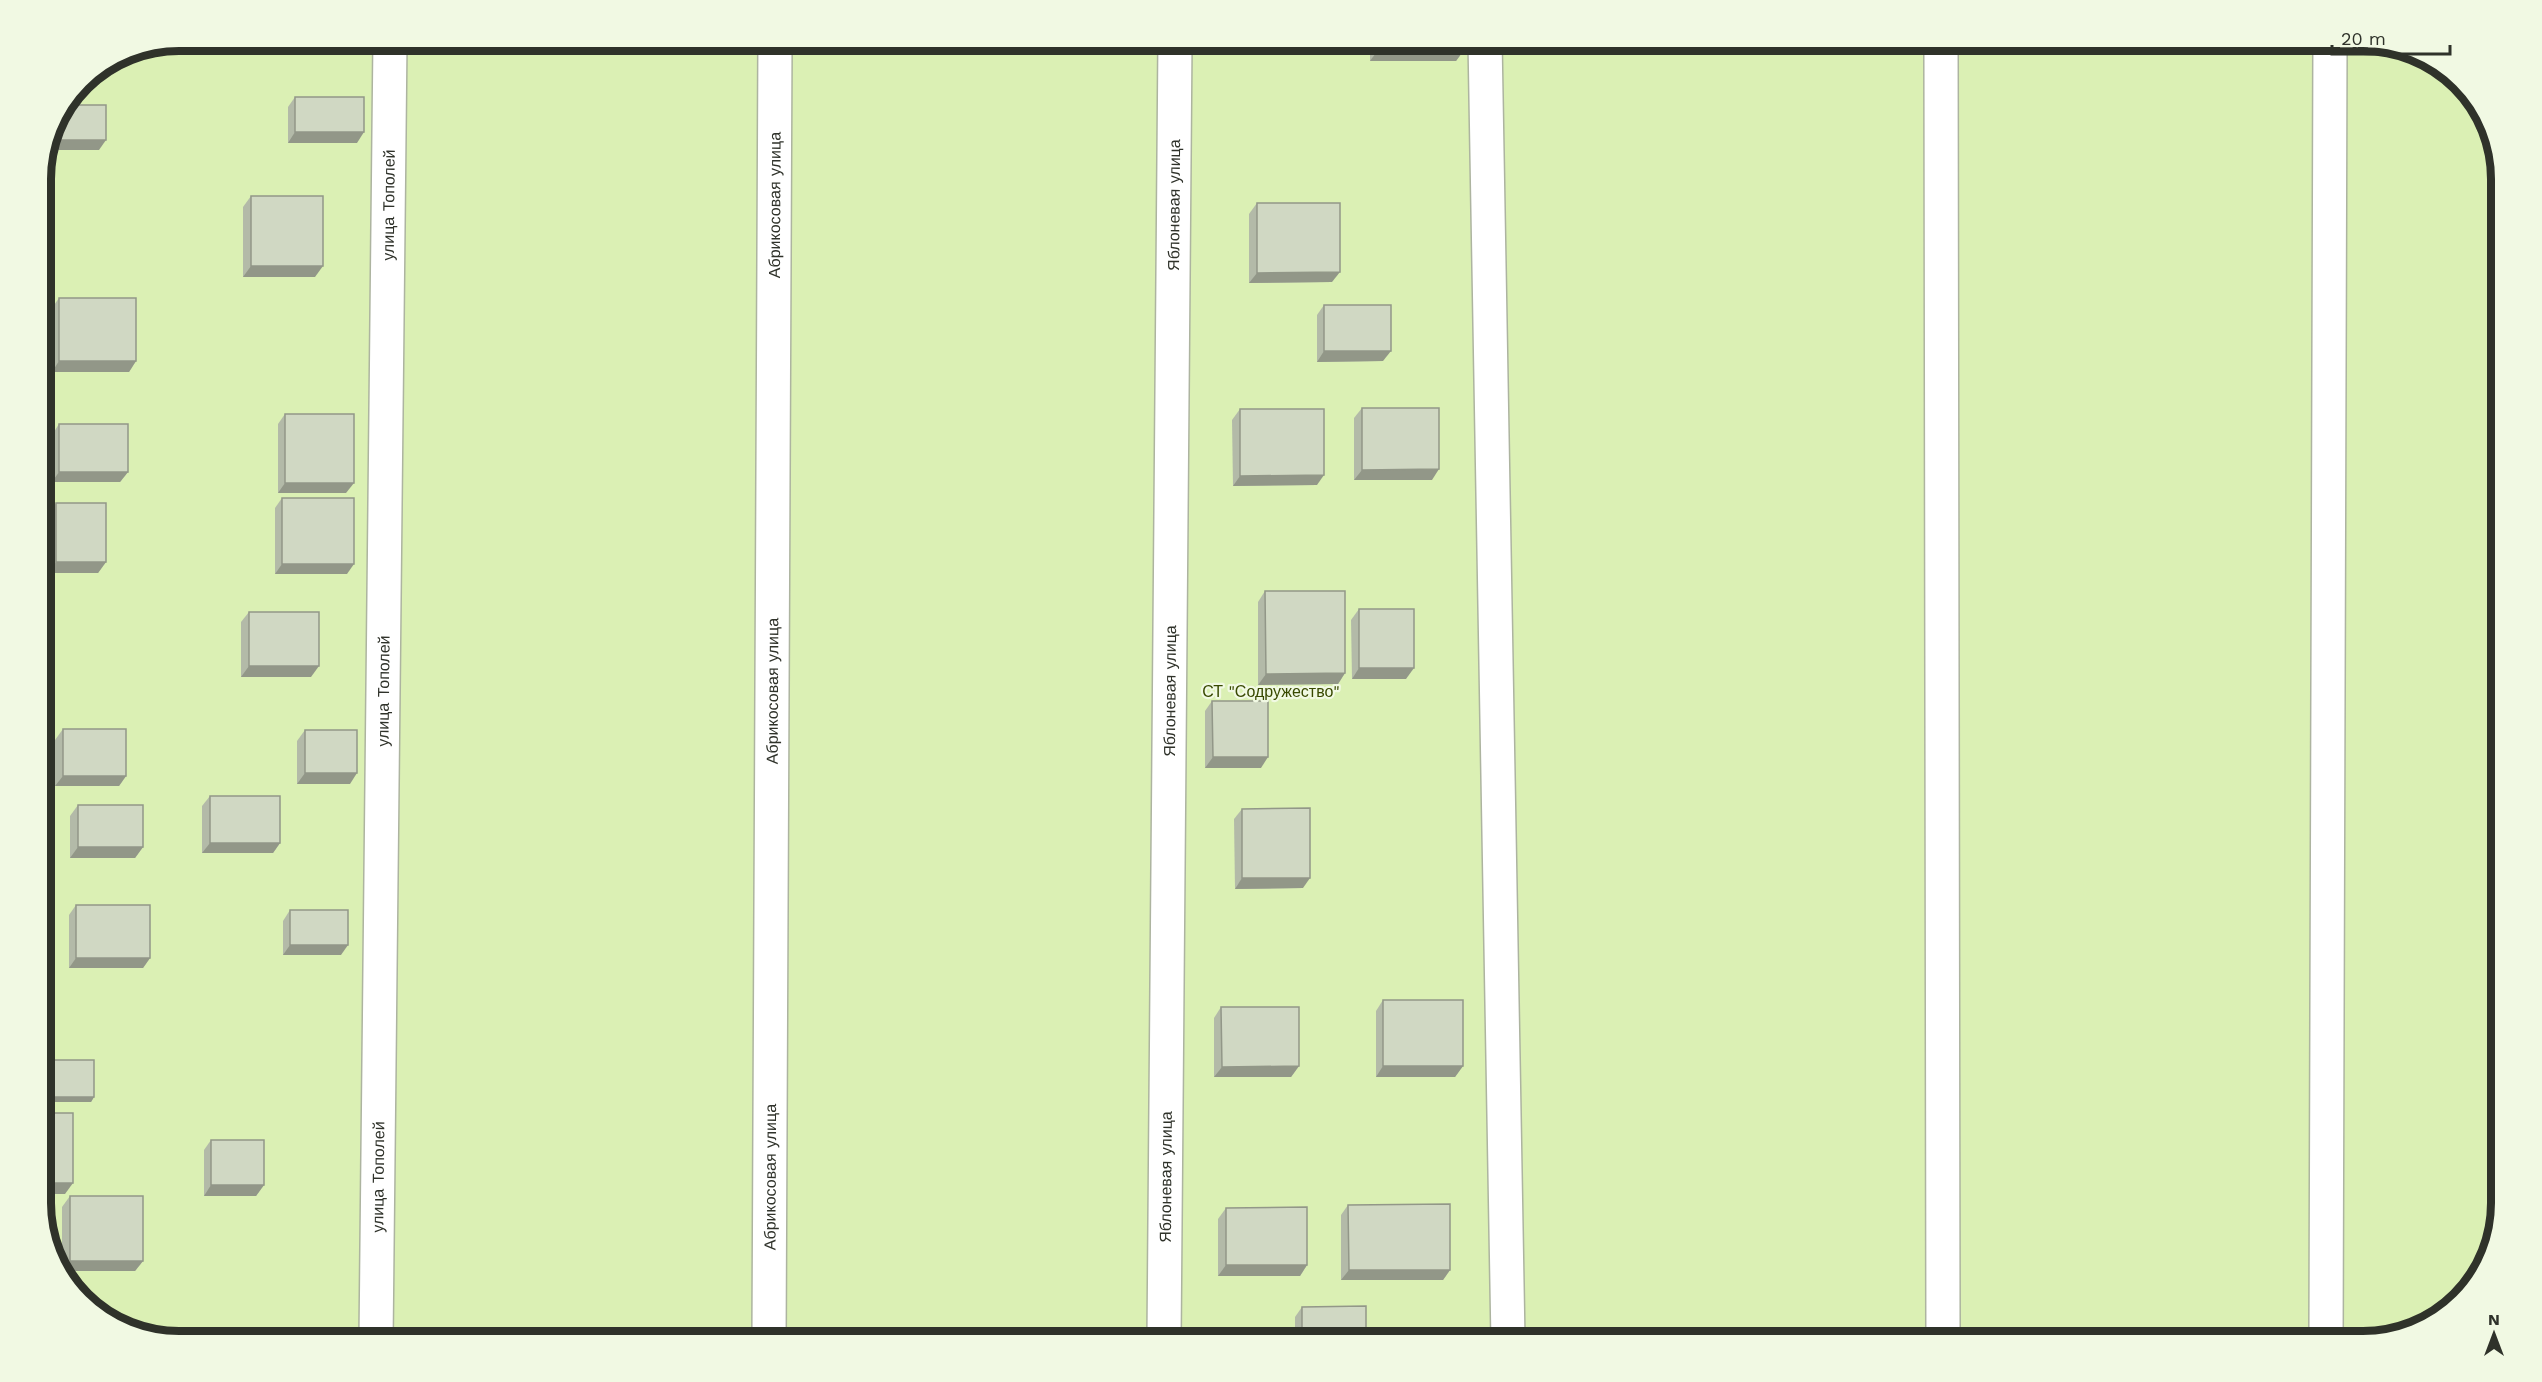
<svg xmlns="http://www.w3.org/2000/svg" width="2542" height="1382" font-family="'Work Sans',sans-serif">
  <rect width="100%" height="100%" fill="#f1f9e3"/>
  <polygon fill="#dbf0b4" points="179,40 2363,40 2425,55 2478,102 2501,170 2501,1203 2487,1265 2433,1323 2363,1341 179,1341 117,1327 64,1280 41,1212 41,170 51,126 81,81 126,51"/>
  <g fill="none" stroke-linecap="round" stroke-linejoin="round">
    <g stroke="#adb4a0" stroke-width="36">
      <g id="minor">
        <polyline points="1485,40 1508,1341"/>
        <polyline points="1941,40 1943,1341"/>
        <path id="s1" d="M376,1341L390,40"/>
        <path id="s2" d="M769,1341L775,40"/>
        <path id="s3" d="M1164,1341L1175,40"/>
        <polyline points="2326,1341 2330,40"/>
      </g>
    </g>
    <use href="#minor" stroke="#fff" stroke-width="33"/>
  </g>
  <g fill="#b3baa8">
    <polygon points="1370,40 1467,40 1467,46 1456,61 1370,61"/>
    <polygon points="295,97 357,143 288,143 288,107"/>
    <polygon points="251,196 315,277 243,277 243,207"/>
    <polygon points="1257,203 1332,282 1249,283 1249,214"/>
    <polygon points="59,298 136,361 129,372 52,372 52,308"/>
    <polygon points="1324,305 1383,361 1317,362 1317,315"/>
    <polygon points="1362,408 1432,480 1354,480 1354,418"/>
    <polygon points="1240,409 1317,485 1233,486 1232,420"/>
    <polygon points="285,414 346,493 278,493 278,424"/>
    <polygon points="59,424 128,472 120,482 52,482 52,435"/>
    <polygon points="282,498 347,574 275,574 275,508"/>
    <polygon points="56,503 106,562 98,573 48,573 48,514"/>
    <polygon points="1265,591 1345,673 1338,684 1258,685 1258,602"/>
    <polygon points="1359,609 1406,679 1352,679 1351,620"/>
    <polygon points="249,612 311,677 241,677 241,622"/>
    <polygon points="1212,701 1261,768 1205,768 1205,711"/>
    <polygon points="63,729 126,776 119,786 55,786 55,740"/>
    <polygon points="305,730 350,784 297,784 297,741"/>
    <polygon points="210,796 280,843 273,853 202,853 202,806"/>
    <polygon points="78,805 143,847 135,858 70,858 70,816"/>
    <polygon points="1242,809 1303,888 1235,889 1234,819"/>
    <polygon points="76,905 150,958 143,968 69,968 69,915"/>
    <polygon points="290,910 341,955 283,955 283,921"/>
    <polygon points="1383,1000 1463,1066 1455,1077 1376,1077 1376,1011"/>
    <polygon points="1221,1007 1299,1066 1291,1077 1214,1077 1214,1018"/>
    <polygon points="49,1060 94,1097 91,1102 45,1102 45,1066"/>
    <polygon points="211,1140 264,1185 256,1196 204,1196 204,1150"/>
    <polygon points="70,1196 143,1261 135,1271 62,1271 62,1207"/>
    <polygon points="1348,1205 1450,1270 1443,1280 1341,1280 1341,1215"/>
    <polygon points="1226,1208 1307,1265 1300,1276 1218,1276 1218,1219"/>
    <polygon points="1302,1307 1366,1341 1295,1341 1295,1317"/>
  </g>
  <g fill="#929788">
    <polygon points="311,40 369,40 366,45 308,45"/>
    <polygon points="1381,46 1467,46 1456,61 1370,61"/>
    <polygon points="99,69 92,79 84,79"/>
    <polygon points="295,132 364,132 357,143 288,143"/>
    <polygon points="48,140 106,140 99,150 45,150"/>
    <polygon points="251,266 323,266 315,277 243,277"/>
    <polygon points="1340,272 1332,282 1249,283 1257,273"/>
    <polygon points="1324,351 1391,351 1383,361 1317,362"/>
    <polygon points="59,361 136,361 129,372 52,372"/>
    <polygon points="1439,469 1432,480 1354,480 1362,470"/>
    <polygon points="59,472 128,472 120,482 52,482"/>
    <polygon points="1324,475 1317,485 1233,486 1240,476"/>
    <polygon points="285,483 354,483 346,493 278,493"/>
    <polygon points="56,562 106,562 98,573 48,573"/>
    <polygon points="282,564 354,564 347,574 275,574"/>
    <polygon points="249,666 319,666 311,677 241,677"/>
    <polygon points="1359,668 1414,668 1406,679 1352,679"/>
    <polygon points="1345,673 1338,684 1258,685 1266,674"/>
    <polygon points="1213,757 1268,757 1261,768 1205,768"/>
    <polygon points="305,773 357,773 350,784 297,784"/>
    <polygon points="63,776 126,776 119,786 55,786"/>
    <polygon points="210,843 280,843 273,853 202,853"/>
    <polygon points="78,847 143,847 135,858 70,858"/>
    <polygon points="1242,878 1310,878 1303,888 1235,889"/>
    <polygon points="290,945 348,945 341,955 283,955"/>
    <polygon points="76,958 150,958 143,968 69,968"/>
    <polygon points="1299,1066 1291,1077 1214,1077 1222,1067"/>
    <polygon points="1383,1066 1463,1066 1455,1077 1376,1077"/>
    <polygon points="49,1097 94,1097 91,1102 45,1102"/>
    <polygon points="41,1183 73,1183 65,1194 41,1194"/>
    <polygon points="211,1185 264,1185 256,1196 204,1196"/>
    <polygon points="70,1261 143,1261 135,1271 62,1271"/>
    <polygon points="1226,1265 1307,1265 1300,1276 1218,1276"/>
    <polygon points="1349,1270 1450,1270 1443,1280 1341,1280"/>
  </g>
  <g fill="#d0d8c3" stroke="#929788" stroke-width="1.5">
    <rect x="1381" y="40" width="86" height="6"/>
    <rect x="295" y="97" width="69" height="35"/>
    <polygon points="65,105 106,105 106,140 48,140 51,126"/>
    <rect x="251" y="196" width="72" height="70"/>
    <polygon points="1257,203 1340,203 1340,272 1257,273"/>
    <rect x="59" y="298" width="77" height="63"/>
    <rect x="1324" y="305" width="67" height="46"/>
    <polygon points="1362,408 1439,408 1439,469 1362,470"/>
    <polygon points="1240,409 1324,409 1324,475 1240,476"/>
    <rect x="285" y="414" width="69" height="69"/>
    <rect x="59" y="424" width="69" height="48"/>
    <rect x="282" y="498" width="72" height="66"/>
    <rect x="56" y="503" width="50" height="59"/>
    <polygon points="1265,591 1345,591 1345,673 1266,674"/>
    <rect x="1359" y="609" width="55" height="59"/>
    <rect x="249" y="612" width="70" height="54"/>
    <polygon points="1212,701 1268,701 1268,757 1213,757"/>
    <rect x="63" y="729" width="63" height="47"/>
    <rect x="305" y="730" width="52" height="43"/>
    <rect x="210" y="796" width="70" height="47"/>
    <rect x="78" y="805" width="65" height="42"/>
    <polygon points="1310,808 1310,878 1242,878 1242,809"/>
    <rect x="76" y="905" width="74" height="53"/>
    <rect x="290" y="910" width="58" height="35"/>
    <rect x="1383" y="1000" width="80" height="66"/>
    <polygon points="1221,1007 1299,1007 1299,1066 1222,1067"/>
    <rect x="49" y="1060" width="45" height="37"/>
    <rect x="41" y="1113" width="32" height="70"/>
    <rect x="211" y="1140" width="53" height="45"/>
    <rect x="70" y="1196" width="73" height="65"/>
    <polygon points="1450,1204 1450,1270 1349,1270 1348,1205"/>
    <polygon points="1307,1207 1307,1265 1226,1265 1226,1208"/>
    <polygon points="1366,1306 1366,1341 1302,1341 1302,1307"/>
    <polygon points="714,1332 714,1341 621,1341 620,1337"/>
  </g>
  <g text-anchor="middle" stroke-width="4.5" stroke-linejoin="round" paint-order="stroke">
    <g font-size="16" fill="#2f322a" stroke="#f1f9e3">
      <text dy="6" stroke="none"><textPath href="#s1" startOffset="1136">улица Тополей</textPath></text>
      <text dy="6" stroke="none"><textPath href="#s2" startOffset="1136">Абрикосовая улица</textPath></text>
      <text dy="6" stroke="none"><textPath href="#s3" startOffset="1136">Яблоневая улица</textPath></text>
      <text dy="6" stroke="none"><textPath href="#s1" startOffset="650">улица Тополей</textPath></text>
      <text dy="6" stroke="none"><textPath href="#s2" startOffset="650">Абрикосовая улица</textPath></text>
      <text dy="6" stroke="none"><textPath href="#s3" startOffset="650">Яблоневая улица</textPath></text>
      <text dy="6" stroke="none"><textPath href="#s1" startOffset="164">улица Тополей</textPath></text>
      <text dy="6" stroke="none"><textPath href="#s2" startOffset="164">Абрикосовая улица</textPath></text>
      <text dy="6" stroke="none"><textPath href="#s3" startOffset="164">Яблоневая улица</textPath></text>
    </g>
    <g font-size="16" fill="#384900" stroke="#f1f9e3">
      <text x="1271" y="697">СТ "Содружество"</text>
    </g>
  </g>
  <path d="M0 0H2542V1382H0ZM179 51H2363A128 128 0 0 1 2491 179V1203A128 128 0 0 1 2363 1331H179A128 128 0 0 1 51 1203V179A128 128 0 0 1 179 51Z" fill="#f1f9e3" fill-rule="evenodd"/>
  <path fill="none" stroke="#2f322a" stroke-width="8" d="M179 51H2363A128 128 0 0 1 2491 179V1203A128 128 0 0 1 2363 1331H179A128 128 0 0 1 51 1203V179A128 128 0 0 1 179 51Z"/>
  <g transform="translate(2494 1334)" stroke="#f1f9e3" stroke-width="4.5" paint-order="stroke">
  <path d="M0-4.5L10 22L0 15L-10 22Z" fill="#2f322a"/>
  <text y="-9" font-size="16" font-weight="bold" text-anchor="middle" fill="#2f322a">N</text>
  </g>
  <path d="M2332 45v9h118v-9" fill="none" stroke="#2f322a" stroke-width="3"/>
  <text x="2341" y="45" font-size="18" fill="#2f322a" stroke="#f1f9e3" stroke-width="4.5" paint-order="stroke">20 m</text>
</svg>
